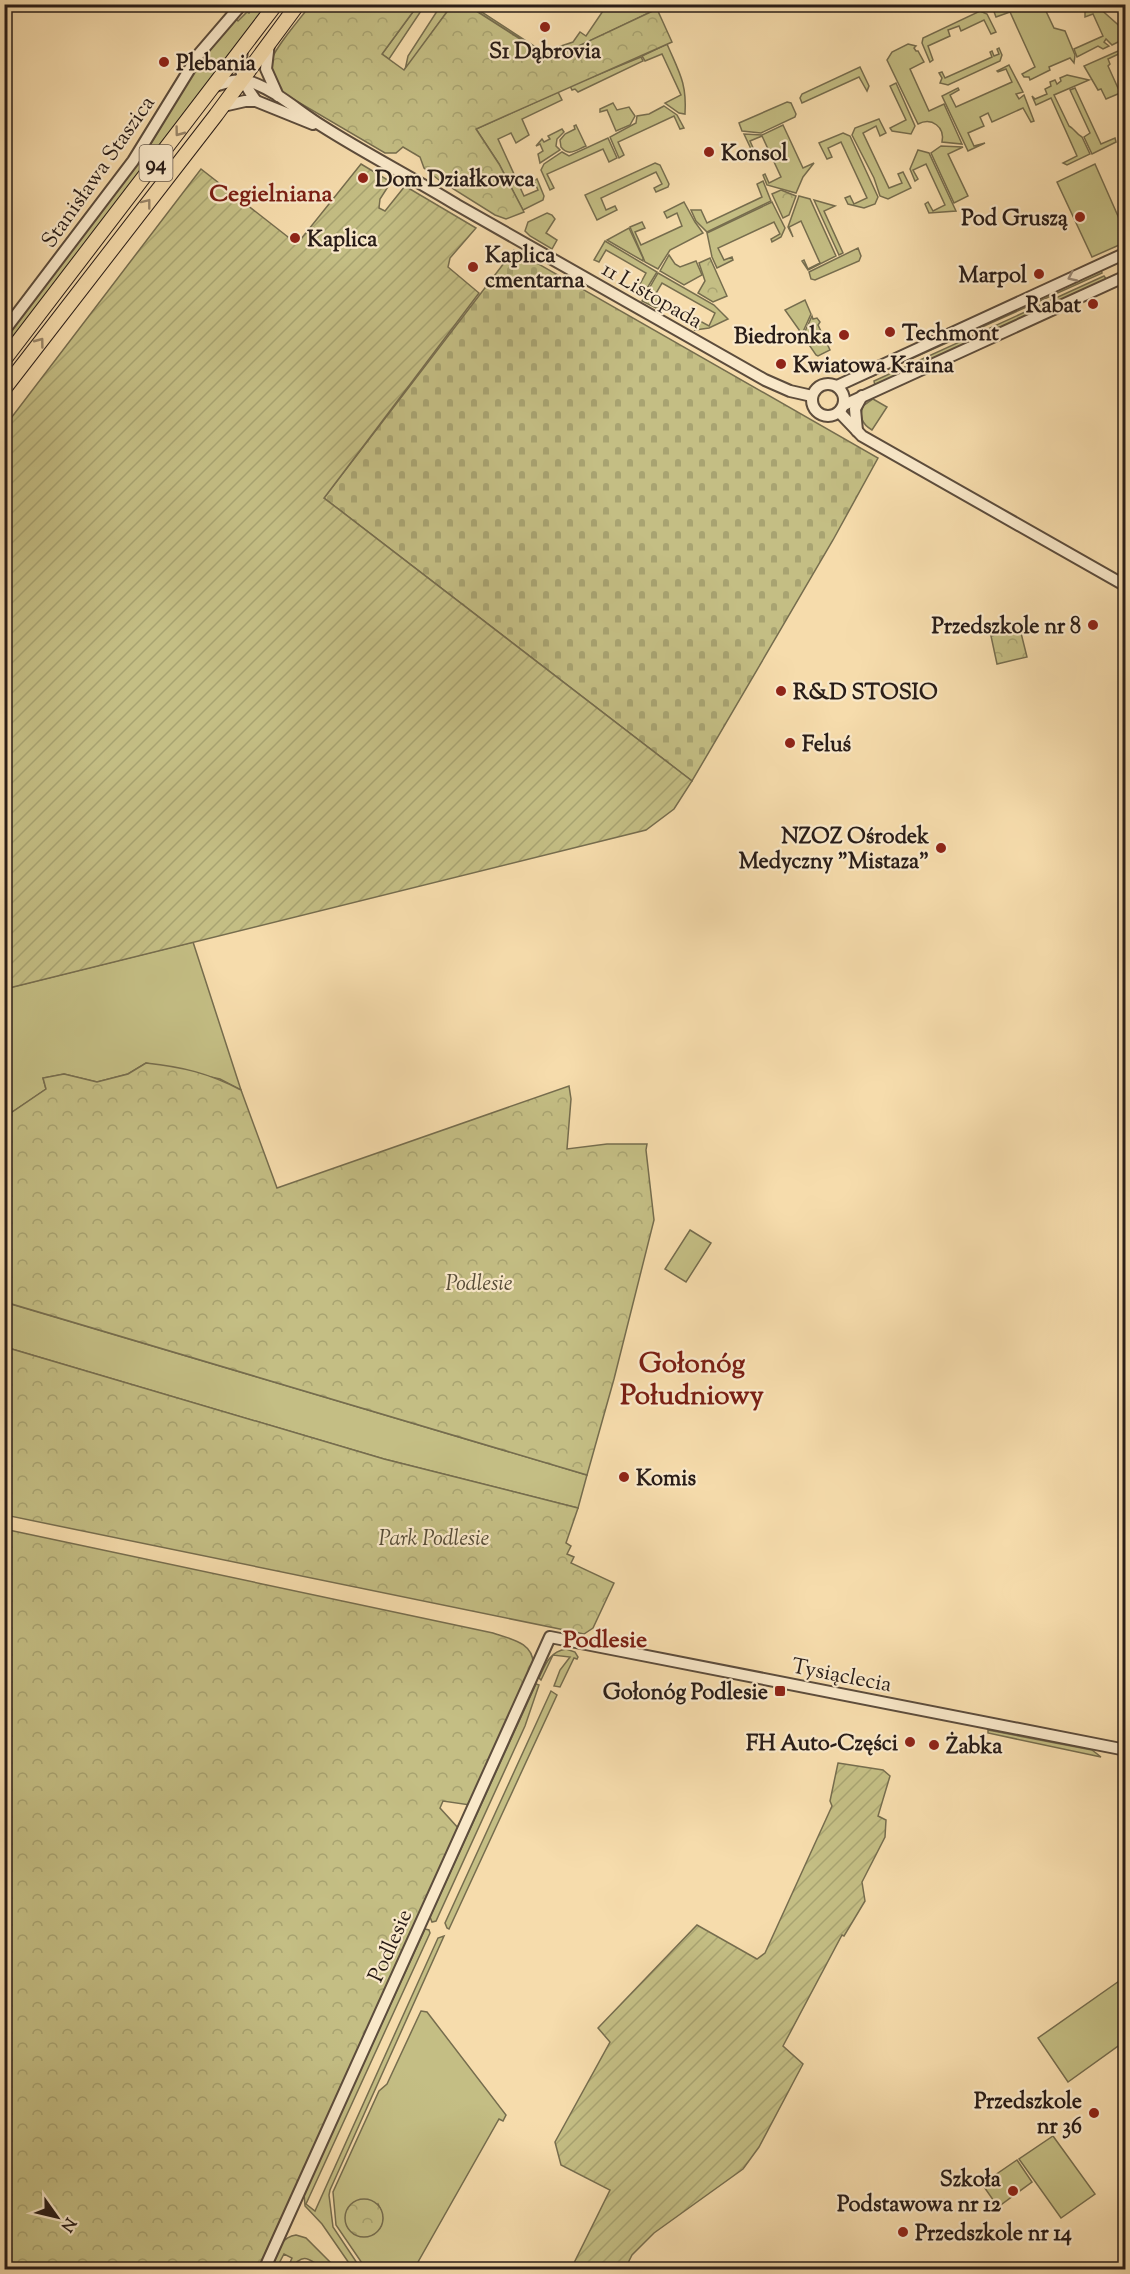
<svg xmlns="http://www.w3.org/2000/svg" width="1130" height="2274" font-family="'Sorts Mill Goudy',serif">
  <defs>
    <pattern id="forest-crowns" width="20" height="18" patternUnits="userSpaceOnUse" patternTransform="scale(1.5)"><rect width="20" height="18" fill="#c4be84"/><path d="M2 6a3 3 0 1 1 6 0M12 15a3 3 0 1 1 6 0" fill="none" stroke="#a8a371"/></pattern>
    <pattern id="cemetery-stones" width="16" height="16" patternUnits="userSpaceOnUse" patternTransform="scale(1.5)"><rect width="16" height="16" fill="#c4be84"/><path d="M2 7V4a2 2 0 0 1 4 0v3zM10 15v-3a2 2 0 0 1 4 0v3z" fill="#a8a371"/></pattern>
    <pattern id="garden-furrows" width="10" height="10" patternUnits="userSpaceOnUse" patternTransform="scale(1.5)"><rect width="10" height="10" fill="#c4be84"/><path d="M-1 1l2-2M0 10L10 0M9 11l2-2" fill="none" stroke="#a8a371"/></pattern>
  </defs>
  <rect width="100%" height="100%" fill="#f6dcac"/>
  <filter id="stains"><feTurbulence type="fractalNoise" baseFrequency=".00333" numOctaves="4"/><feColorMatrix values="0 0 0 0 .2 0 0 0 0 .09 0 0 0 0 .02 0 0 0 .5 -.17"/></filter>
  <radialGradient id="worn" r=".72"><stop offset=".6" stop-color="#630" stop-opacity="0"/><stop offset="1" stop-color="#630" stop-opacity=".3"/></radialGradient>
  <g fill="#c4be84" stroke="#766d4e" stroke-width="1.5" fill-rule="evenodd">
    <polygon points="253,5 269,5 5,351 4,339 144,155 198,64 236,19 238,21 247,12 249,13"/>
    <polygon points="418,5 425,5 389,59 382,54"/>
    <polygon points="441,5 452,5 405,70 408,56"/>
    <polygon points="467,5 471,5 543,52 573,42 580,32 586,36 607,5 655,5 657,9 552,59"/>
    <polygon points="995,5 1043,5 1054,28 1065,31 1075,55 1074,63 1070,58 1049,67 1050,70 1030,80 1029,77 1024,77 1022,74 1035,67 1010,12 996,17 993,9"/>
    <polygon points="1097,6 1125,31 1119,35 1124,39 1112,45 1106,39 1104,42 1109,46 1103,49 1098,46 1077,57 1074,49 1103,36 1093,14 1085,17 1085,12"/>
    <polygon points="980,11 987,14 996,32 991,34 984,20 961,31 959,26 948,30 950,36 928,46 933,60 930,62 922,43 923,38"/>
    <path d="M667,44C679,72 687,83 685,114L679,113L665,103L681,95L662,54L645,61L642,56Z"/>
    <path d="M908,44L916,46L914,48L916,51H918L924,62L910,69L929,111L944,104L962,144L942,142C945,127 932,117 918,124L887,60L892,52Z"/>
    <polygon points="999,48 1002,55 1000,61 948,85 940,83 942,78 939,73 942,72 945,78 992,57 990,52 992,51 994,56 999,54 997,49"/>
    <polygon points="1125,48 1125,51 1108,59 1110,64 1108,66 1118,88 1125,85 1125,91 1106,99 1101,89 1098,90 1084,66"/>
    <polygon points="641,57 643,61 578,92 575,89 572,90 570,86"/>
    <polygon points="1009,65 1023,92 1016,94 1019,99 1024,95 1034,121 1031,122 1023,108 992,122 988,113 980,117 984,126 968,133 974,146 985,143 968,151 942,96 958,88 959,90 950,95 956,107 1012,82 1006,69 998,72 997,71"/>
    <polygon points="860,67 869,86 867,91 859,77 802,103 800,98 802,94"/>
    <path d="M1067,75L1089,80L1054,95L1069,126C1075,129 1076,134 1082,137L1090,154L1067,165L1063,163L1077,156L1051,98L1036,105L1032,96L1035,99L1047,94L1045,89L1051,86L1050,82L1055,80L1057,84L1061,81L1060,78Z"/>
    <polygon points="896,83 915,126 911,134 892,131 890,128 906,120 890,86"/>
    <polygon points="1075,88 1101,144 1115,138 1116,142 1092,154 1084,137 1090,133 1070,90"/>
    <polygon points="558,92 562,100 522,119 529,135 516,143 511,133 498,139 524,196 538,190 534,181 537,179 544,196 543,200 523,210 499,164 476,129"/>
    <polygon points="787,102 791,103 796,114 795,117 761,133 742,131 739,123"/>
    <polygon points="613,103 617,110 629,107 635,116 630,125 616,131 607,110 600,112 600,109"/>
    <polygon points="664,106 677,115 684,128 680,129 674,116 618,142 624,155 619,158 610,137 636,123 637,116 649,114"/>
    <polygon points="879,119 886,133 880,136 876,126 863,133 889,188 902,183 898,174 903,172 911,188 888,199 880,196 874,178 852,135 855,128"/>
    <path d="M576,125L586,146C576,150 569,157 561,147L560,140L565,134L575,129L574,126Z"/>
    <polygon points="783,125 803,168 814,163 803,177 796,193 767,185 763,175 765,174 769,183 781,177 762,136 750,141 754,150 752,151 744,134 762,135"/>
    <polygon points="562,129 564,132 557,139 556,146 560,150 540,163 538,154 543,151 540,144 536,146 542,139 544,142 550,139 548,136"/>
    <polygon points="843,133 850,136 878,197 875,204 864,208 848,204 845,198 850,196 854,204 867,198 841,142 828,148 832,157 827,159 819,143"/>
    <polygon points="608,138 617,158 609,162 603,149 547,174 554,188 550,190 541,170 544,164 562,152 569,156"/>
    <polygon points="941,146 963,147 948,154 968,196 954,203 931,153"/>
    <polygon points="918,150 929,153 956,211 929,213 925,204 928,202 933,211 945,205 926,164 913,170 918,179 915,181 910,169"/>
    <polygon points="655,163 660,165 669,184 668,187 656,192 654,188 662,184 656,172 601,198 606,210 615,206 617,210 597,220 585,195"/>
    <polygon points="1095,164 1125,232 1126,242 1092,257 1057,182"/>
    <polygon points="763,181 771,201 707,232 696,221 691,210 701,210 707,223 762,197 757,184"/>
    <polygon points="799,196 810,199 836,256 808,270 802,261 804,260 808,269 820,263 801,221 789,227 793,237 788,227"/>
    <polygon points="814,200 835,206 824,211 843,253 839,255"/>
    <polygon points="684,202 695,222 703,233 670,250 658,269 645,262 630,227 642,222 645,228 635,232 641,245 682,226 677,213 667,218 664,212"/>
    <polygon points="772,202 785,228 781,237 772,242 771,239 780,234 774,222 718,248 724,260 732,257 733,260 717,268 712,257 707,233"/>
    <polygon points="547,213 552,215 555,219 546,233 557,240 552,249 530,236 525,231 528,222"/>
    <polygon points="629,228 643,258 643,261 607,240"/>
    <polygon points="605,241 657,272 646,290 639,286 646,273 606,250 599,262 594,260"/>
    <polygon points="858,248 861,256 859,261 815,280 811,279 809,272"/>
    <polygon points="669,255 675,264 680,267 696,261 702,275 684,285 660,271"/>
    <polygon points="1101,268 1102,273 871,377 870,374"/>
    <polygon points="658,273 714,305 728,319 709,328 695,330 700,321 709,326 715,313 662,283 655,295 663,300 658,309 642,301"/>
    <polygon points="1104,276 1107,280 875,386 874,381"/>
    <polygon points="805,300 811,314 802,334 785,310"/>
    <polygon points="812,316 813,319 817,318 820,322 818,325 830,350 818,356 816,355 803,336"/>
    <path d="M873,399L887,407L872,430C862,424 859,417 863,406Z"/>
    <polygon points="193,942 241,1090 220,1079 146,1063 128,1074 97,1082 64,1074 43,1078 46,1089 5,1117 4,989"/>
    <polygon points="690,1230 711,1243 686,1282 665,1269"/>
    <polygon points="4,1302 587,1475 578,1508 384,1459 5,1347"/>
    <path d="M566,1649L575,1652L578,1657L577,1659L574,1658L560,1687L554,1686L560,1670L570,1657L553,1655L541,1680L539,1678C545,1665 549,1652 566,1649Z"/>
    <polygon points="536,1684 539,1685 525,1726 436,1921 432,1922 430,1917"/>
    <polygon points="551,1691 557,1695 449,1929 447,1928 445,1923"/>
    <polygon points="988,1730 1092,1750 1101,1757 988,1733"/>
    <polygon points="425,1929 429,1930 430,1933 306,2204 315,2211 438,1938 444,1936 330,2190 329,2195 333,2227 357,2263 351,2266 322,2224 305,2206 304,2193"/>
    <polygon points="1122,1979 1125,1984 1125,2041 1068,2082 1038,2038"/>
    <path d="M421,2011L427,2012L506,2115L503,2121L499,2119L414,2269H366L336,2225L333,2192L379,2091L387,2084ZM378,2204C388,2222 381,2236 359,2236Z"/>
    <polygon points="1053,2136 1095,2194 1061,2218 1019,2159"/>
    <polygon points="1017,2160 1032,2182 998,2207 982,2184"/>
    <path d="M296,2235L306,2238L337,2269C333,2269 329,2270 326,2269C313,2266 306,2247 291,2269H287L292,2258L284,2254L276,2269L268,2270C275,2256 279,2237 296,2235Z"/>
  </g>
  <g fill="url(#forest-crowns)" stroke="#766d4e" stroke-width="1.5">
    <path d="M311,4L418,5L382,54L404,70L452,5H467L551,59L657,9L672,42L476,129L499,164L524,212L506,219L495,215L439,180L424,168L420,157L403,147L396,153H385L281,92C274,83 269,74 271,62C273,49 302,17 311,4Z"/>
    <polygon points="781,190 796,196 789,215 783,218 772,194"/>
    <polygon points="710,258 727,296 713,302 698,293 705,281 699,263"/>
    <polygon points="1020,629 1027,657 997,664 991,636"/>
    <path d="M146,1063C183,1067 208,1073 241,1090L277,1188L569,1086L571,1099L567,1149L607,1144H647L646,1150L654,1220L614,1379L587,1475L5,1302V1117L46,1089L43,1078L64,1074L97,1082L128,1074Z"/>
    <polygon points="5,1347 384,1459 578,1508 566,1543 571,1546 567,1554 574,1557 571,1563 614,1583 593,1628 584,1634 5,1515"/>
    <path d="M4,1529L493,1633C511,1639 535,1643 533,1666L470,1805L443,1801L440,1808L459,1829L258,2269H5Z"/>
    <circle cx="364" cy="2218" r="19"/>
  </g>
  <polygon fill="url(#cemetery-stones)" stroke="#766d4e" stroke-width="1.5" points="514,250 878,458 833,540 692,781 324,498"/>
  <g fill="url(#garden-furrows)" stroke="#766d4e" stroke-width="1.5">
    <polygon points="361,164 391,182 380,199 379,208 385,211 405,186 476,228 450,258 448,267 479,293 324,498 692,781 674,809 646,830 5,989 5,426 201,169 297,244"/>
    <polygon points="838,1763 883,1770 890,1776 878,1816 886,1820 885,1837 862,1882 865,1901 844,1936 842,1935 783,2046 803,2064 759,2147 743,2169 654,2233 632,2255 625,2269 571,2269 610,2190 561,2165 555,2142 610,2042 598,2028 697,1925 757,1959 765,1953 832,1806 830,1801"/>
  </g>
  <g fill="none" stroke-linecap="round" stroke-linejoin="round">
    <g stroke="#5c4c3c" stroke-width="14">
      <g id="tertiary">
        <polyline points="269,43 266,69 278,96"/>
        <path d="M242,49C239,74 241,80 256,101"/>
        <path d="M215,86C227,82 239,78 251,82C277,91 299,112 322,126C366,154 413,178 457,205L765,380L790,391L812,396"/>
        <polyline points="223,106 245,101 256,101 313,124"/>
        <polyline points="4,331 133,161 199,54 242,4"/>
        <circle cx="828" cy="400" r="16"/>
        <polyline points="837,386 1126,253"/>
        <polyline points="844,405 1126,276"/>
        <polyline points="840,413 862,436 1126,586"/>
        <polyline points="857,431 855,409 862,396"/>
        <polyline points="264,2270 550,1637 1126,1750"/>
      </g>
    </g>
    <g stroke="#281c17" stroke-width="16">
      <g id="primary">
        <polyline points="4,360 276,4"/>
        <polyline points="4,389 216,115 298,4"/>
      </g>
    </g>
    <use href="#tertiary" stroke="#f9e8c9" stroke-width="10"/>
    <use href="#primary" stroke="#f6dcac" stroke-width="14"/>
  </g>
  <defs><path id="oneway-chevron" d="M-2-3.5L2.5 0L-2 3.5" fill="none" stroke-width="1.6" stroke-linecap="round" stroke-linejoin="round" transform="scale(1.5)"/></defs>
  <g stroke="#998669">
    <use href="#oneway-chevron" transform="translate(179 132) rotate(127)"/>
    <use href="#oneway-chevron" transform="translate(147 203) rotate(-52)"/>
    <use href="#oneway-chevron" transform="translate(40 342) rotate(-53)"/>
  </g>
  <use stroke="#9b8c79" href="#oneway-chevron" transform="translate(1072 277) rotate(155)"/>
  <g fill="#8f2418" stroke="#f9e8c9" stroke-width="2">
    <circle cx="545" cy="27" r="6"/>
    <circle cx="164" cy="62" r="6"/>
    <circle cx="709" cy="152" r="6"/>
    <circle cx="363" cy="178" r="6"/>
    <circle cx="1080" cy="217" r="6"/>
    <circle cx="295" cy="238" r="6"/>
    <circle cx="473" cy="267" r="6"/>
    <circle cx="1039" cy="274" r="6"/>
    <circle cx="1093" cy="304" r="6"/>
    <circle cx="890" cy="332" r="6"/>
    <circle cx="844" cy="335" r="6"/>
    <circle cx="781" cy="364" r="6"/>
    <circle cx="1093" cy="625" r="6"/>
    <circle cx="781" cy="691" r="6"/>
    <circle cx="790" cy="743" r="6"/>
    <circle cx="941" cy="848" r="6"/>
    <circle cx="624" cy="1477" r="6"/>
    <rect x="774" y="1685" width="12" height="12" rx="3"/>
    <circle cx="910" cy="1742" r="6"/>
    <circle cx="934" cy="1745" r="6"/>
    <circle cx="1094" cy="2113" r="6"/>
    <circle cx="1013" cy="2191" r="6"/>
    <circle cx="903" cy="2232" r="6"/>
  </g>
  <g text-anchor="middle" stroke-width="4.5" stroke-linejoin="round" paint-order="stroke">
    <rect fill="#f9e8c9" stroke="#67594c" stroke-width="1.5" x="139.5" y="145" width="33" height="36" rx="4.5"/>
    <g font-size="21" font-weight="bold" fill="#281c17">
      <text x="156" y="170">94</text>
    </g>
    <g font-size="22" font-weight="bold" fill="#281c17" stroke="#f9e8c9" text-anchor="start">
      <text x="545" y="58" text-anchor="middle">S1 Dąbrovia</text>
      <text x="176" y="70">Plebania</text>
      <text x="721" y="160">Konsol</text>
      <text x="375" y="186">Dom Działkowca</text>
      <text x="1068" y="225" text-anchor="end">Pod Gruszą</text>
      <text x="307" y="246">Kaplica</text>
      <text x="485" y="262">Kaplica<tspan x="485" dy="25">cmentarna</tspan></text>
      <text x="1027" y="282" text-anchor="end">Marpol</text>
      <text x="1081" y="312" text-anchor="end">Rabat</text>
      <text x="902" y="340">Techmont</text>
      <text x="832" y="343" text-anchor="end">Biedronka</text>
      <text x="793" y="372">Kwiatowa Kraina</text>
      <text x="1081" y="633" text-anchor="end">Przedszkole nr 8</text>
      <text x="793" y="699">R&amp;D STOSIO</text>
      <text x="802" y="751">Feluś</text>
      <text x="929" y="843" text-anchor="end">NZOZ Ośrodek<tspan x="929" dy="25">Medyczny "Mistaza"</tspan></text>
      <text x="636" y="1485">Komis</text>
      <text x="768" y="1699" text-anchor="end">Gołonóg Podlesie</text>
      <text x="898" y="1750" text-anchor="end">FH Auto-Części</text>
      <text x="946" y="1753">Żabka</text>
      <text x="1082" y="2108" text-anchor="end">Przedszkole<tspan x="1082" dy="25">nr 36</tspan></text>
      <text x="1001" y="2186" text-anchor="end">Szkoła<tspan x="1001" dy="25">Podstawowa nr 12</tspan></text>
      <text x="915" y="2240">Przedszkole nr 14</text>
    </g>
    <g font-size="22" fill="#281c17" stroke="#f9e8c9">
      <text transform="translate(97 171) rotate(-55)" y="8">Stanisława Staszica</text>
      <text transform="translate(653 294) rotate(30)" y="8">11 Listopada</text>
      <text transform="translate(842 1674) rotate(11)" y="8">Tysiąclecia</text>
      <text transform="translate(389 1945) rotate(-66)" y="8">Podlesie</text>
    </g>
    <g font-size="22" font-style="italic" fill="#574d38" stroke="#f9e8c9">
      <text x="479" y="1290">Podlesie</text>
      <text x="434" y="1545">Park Podlesie</text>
    </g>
    <g font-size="24" font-weight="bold" fill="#7a1f14" stroke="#f9e8c9">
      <text x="271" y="201">Cegielniana</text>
      <text x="605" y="1647">Podlesie</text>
    </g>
    <g font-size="28" font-weight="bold" fill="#7a1f14" stroke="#f9e8c9">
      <text x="692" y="1372">Gołonóg<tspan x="692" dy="32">Południowy</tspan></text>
    </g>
  </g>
  <rect width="1130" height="2274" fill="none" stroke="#f6dcac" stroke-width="24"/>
  <rect x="6" y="6" width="1118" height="2262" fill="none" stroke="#281c17" stroke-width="3"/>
  <rect x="12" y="12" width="1106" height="2250" fill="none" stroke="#281c17" stroke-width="1.5"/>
  <g transform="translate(57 2217) rotate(124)" stroke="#f9e8c9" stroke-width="4.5" paint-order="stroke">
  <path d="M0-4.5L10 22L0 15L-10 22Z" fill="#281c17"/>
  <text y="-9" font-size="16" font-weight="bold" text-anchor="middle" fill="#281c17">N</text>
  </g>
  <rect width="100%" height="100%" filter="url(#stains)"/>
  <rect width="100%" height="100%" fill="url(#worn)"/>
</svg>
